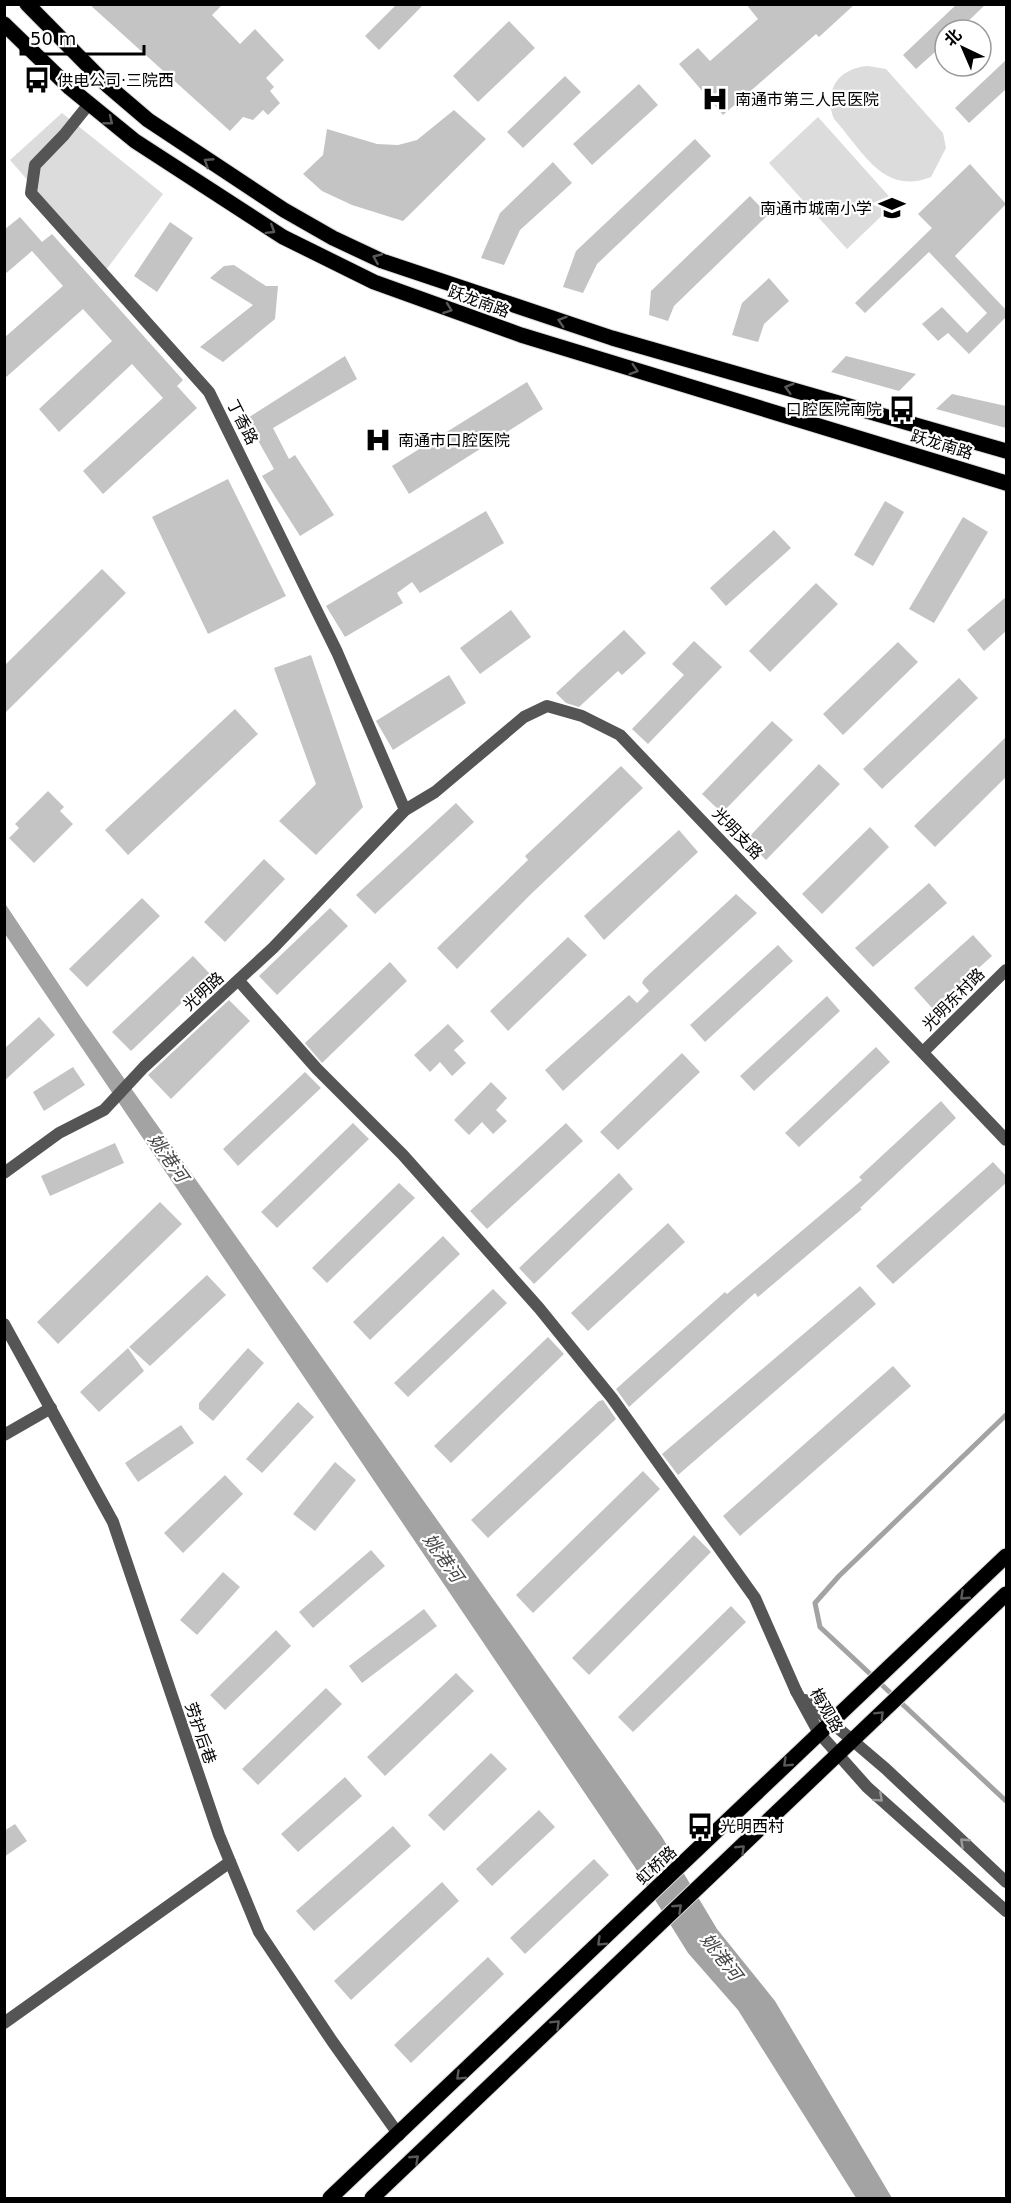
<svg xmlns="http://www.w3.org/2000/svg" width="1011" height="2203" font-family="'DejaVu Sans','Noto Sans SC',sans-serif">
  <rect width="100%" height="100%" fill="#fff"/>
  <g fill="#dcdcdc">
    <path d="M868,66L886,69L943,133L946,148L931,177C883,196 863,151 834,119C823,91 838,68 868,66Z"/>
    <polygon points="62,113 163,194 106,270 10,160"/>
    <polygon points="818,117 895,203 847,249 769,163"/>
  </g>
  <polygon fill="#a3a3a3" points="4,902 82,1019 662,1837 717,1929 775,2001 892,2198 856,2198 738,2010 688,1953 634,1866 5,934"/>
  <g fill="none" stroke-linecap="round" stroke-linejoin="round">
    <polyline stroke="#a3a3a3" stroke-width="5" points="1006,1415 839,1576 815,1603 820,1627 1006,1801"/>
  </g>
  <g fill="#c4c4c4">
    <polygon points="89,4 223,4 212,15 240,44 255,29 284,60 266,78 274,87 270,91 280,103 268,115 263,110 253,120 243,117 230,131"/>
    <polygon points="397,4 424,4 379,50 365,36"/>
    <polygon points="746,4 855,4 819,37 816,34 723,115 679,64 698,48 710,61 758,19"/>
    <polygon points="957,4 986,4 959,30 945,30 945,43 916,69 903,55"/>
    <polygon points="509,21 535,48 478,102 453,76"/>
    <polygon points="1006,60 1006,89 969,123 955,108"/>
    <polygon points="565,76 581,92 523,148 507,132"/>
    <polygon points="639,84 658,105 592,165 573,144"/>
    <polygon points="454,110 486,139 403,221 352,205 322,191 303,174 323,155 327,129 377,144 398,145 417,140"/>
    <polygon points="695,139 711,156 597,264 583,293 563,287 576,251"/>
    <polygon points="553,162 572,183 520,230 504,265 481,258 500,213"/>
    <polygon points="970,164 1006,204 955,256 1006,310 1006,317 969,354 948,333 938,341 922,324 942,307 967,333 987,313 929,252 865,313 855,303 932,228 918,214"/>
    <polygon points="750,196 768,215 674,306 668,321 649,315 651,291"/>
    <polygon points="20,217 42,242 52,234 183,380 177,386 197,408 103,494 83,471 163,398 132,364 59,432 39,409 112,341 83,309 4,379 4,338 63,286 32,251 4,275 4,230"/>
    <polygon points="170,222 193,238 157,292 134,276"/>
    <polygon points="234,265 266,286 278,286 275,319 223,362 200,347 253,305 210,278 224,266"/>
    <polygon points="769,278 789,301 764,324 758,342 732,335 742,303"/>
    <polygon points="345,356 357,379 273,428 289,459 295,455 334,515 300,536 262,476 274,469 246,419"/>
    <polygon points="846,356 916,374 899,391 831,372"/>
    <polygon points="527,382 543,409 409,494 392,466"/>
    <polygon points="952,394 1006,406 1006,428 936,409"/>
    <polygon points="228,479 286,596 208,634 152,517"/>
    <polygon points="885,501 904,512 873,566 854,555"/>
    <polygon points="486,511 504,543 420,593 412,582 397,593 403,603 345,637 326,606"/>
    <polygon points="963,517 988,532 934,623 909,609"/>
    <polygon points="774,530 791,548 726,606 710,588"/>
    <polygon points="102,569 126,593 4,714 4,666"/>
    <polygon points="816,583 838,604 770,672 749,651"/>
    <polygon points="1006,597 1006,631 984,651 967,630"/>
    <polygon points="511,610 531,637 480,674 460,648"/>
    <polygon points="624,630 646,653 622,675 618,671 579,707 566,703 556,693"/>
    <polygon points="694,641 722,667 648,744 632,729 684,675 672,664"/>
    <polygon points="898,642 918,662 843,735 823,714"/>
    <polygon points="311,655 363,807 316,855 279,821 316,784 274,668"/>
    <polygon points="449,675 466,703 393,750 376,721"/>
    <polygon points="959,678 978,698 882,789 863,769"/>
    <polygon points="235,709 258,734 128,855 105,830"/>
    <polygon points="772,721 793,740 722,813 702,794"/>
    <polygon points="1006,737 1006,777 935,847 914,826"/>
    <polygon points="819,764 840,784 766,860 746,840"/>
    <polygon points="621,766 643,788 530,895 457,969 437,948 528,860 525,856"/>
    <polygon points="48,791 64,807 60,811 73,824 34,863 9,838 19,828 15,824"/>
    <polygon points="456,803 474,822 375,914 356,895"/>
    <polygon points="870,827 889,847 822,914 802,894"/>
    <polygon points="679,830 698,852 604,940 584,916"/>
    <polygon points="264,859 285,879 225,942 204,922"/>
    <polygon points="929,883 947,903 873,967 855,948"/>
    <polygon points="736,894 757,913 563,1091 545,1070 629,995 637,1003 649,991 642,983 644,979"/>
    <polygon points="142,898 160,916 87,987 69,969"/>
    <polygon points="330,908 348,926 277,995 259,976"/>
    <polygon points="973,935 992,956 933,1009 914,988"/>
    <polygon points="568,937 587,955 508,1031 490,1011"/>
    <polygon points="778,945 793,961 705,1042 690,1025"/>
    <polygon points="193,956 211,975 131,1051 112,1032"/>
    <polygon points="390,962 407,981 322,1063 305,1043"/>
    <polygon points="827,996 840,1011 754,1091 740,1076"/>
    <polygon points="229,1000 250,1021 171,1099 148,1075"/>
    <polygon points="39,1017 55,1035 4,1081 4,1049"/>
    <polygon points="448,1024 464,1041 454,1050 466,1063 452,1076 440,1062 430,1072 414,1055"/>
    <polygon points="876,1047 890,1062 799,1147 785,1133"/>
    <polygon points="682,1053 700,1072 618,1150 600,1132"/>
    <polygon points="73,1067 85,1085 44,1111 33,1092"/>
    <polygon points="305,1072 321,1088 238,1166 223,1149"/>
    <polygon points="491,1082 507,1098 496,1110 507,1121 493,1134 482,1122 469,1135 454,1120"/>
    <polygon points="941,1101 956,1118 860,1208 862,1209 758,1297 755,1293 629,1407 616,1389 725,1292 727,1294 862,1180 859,1177"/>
    <polygon points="353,1123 369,1139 277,1228 261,1212"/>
    <polygon points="566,1123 583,1141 487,1229 470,1211"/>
    <polygon points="115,1143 124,1163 50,1196 41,1176"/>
    <polygon points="993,1162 1006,1176 1006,1183 893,1284 876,1266"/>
    <polygon points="619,1173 633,1189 534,1284 519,1268"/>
    <polygon points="399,1183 415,1198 327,1283 312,1268"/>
    <polygon points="160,1202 182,1224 58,1344 37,1322"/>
    <polygon points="668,1223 685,1242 588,1331 571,1313"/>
    <polygon points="443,1236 460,1254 370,1340 353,1322"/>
    <polygon points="207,1275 226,1295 150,1366 129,1347"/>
    <polygon points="860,1286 876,1304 678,1475 662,1454"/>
    <polygon points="493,1289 507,1303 408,1397 394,1383"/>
    <polygon points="548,1337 564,1354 451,1463 434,1446"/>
    <polygon points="128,1348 144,1371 99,1412 80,1392"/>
    <polygon points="248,1348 264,1363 213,1421 199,1409 199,1403"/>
    <polygon points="893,1366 911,1386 740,1536 723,1516"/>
    <polygon points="603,1400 616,1419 488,1538 471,1520 599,1401"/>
    <polygon points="298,1402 314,1417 262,1473 246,1459"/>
    <polygon points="181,1425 194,1443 138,1482 125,1463"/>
    <polygon points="335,1462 356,1480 315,1531 293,1514"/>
    <polygon points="643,1471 660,1489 533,1613 516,1595"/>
    <polygon points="225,1475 243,1494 183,1553 164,1533"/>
    <polygon points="694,1535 711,1552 589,1675 572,1658"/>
    <polygon points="371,1550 385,1566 313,1628 299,1612"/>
    <polygon points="223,1572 240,1587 197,1635 180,1620"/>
    <polygon points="731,1606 746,1622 633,1732 618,1717"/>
    <polygon points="424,1609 437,1626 362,1683 349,1666"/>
    <polygon points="276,1630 291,1646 225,1710 210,1695"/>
    <polygon points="456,1673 474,1691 385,1776 367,1757"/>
    <polygon points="326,1688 342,1704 258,1785 242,1769"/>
    <polygon points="491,1753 507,1769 444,1831 428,1815"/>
    <polygon points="345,1777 362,1796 298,1852 281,1834"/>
    <polygon points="539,1810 555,1827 492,1886 476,1869"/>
    <polygon points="15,1824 27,1841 4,1857 4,1831"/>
    <polygon points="393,1826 411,1846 314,1931 296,1911"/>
    <polygon points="594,1859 609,1875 525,1954 510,1938"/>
    <polygon points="442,1882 459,1901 351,2000 334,1981"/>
    <polygon points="488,1957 504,1974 411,2063 394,2045"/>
  </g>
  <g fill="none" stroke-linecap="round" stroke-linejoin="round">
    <g stroke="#dbdbdb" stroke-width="17">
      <g id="primary">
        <polyline points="27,4 107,85 148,120 284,210 333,238 382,261 612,338 1006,451"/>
        <polyline points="4,24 70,88 135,141 283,237 374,282 521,335 1006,483"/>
        <polyline points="330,2198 1006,1556"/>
        <polyline points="372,2198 1006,1594"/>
      </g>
    </g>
    <g stroke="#555" stroke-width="12">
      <polyline points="89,104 64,135 35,165 31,193 209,392 337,652 405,810"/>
      <polyline points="239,981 317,1069 403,1155 539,1308 612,1398 755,1598 796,1691"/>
      <polyline points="923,1052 1006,970"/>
      <polyline points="4,1173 59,1133 104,1110 144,1067 273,948 405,810 435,792 524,717 547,706 582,716 620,735 1006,1140"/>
      <polyline points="4,1324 113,1522 219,1835 259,1932 332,2041 399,2135"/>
      <polyline points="4,1435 51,1408"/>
      <polyline points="4,2023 230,1862"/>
    </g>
    <g stroke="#555" stroke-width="12">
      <polyline points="796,1691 819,1733 867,1787 1006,1911"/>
      <polyline points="805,1700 886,1769 1006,1882"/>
    </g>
    <use href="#primary" stroke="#000" stroke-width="15"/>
  </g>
  <defs><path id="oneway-chevron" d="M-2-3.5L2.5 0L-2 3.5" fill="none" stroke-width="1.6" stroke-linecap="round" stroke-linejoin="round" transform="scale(1.5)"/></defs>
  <g stroke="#595959">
    <use href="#oneway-chevron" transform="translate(109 121) rotate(39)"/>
    <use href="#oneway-chevron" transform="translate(208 162) rotate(-147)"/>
    <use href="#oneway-chevron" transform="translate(271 230) rotate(32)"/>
    <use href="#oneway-chevron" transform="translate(377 258) rotate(-157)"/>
    <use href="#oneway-chevron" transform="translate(448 309) rotate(20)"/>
    <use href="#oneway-chevron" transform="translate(562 321) rotate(-162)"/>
    <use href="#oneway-chevron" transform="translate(634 370) rotate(17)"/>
    <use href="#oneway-chevron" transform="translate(789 388) rotate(-164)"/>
    <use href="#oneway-chevron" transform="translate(964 1596) rotate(137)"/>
    <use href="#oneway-chevron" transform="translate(880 1715) rotate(-45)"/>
    <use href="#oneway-chevron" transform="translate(787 1763) rotate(136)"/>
    <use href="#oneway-chevron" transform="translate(741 1849) rotate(-44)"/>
    <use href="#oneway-chevron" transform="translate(678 1908) rotate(-43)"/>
    <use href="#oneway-chevron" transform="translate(601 1942) rotate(136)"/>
    <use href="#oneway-chevron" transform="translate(556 2024) rotate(-44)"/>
    <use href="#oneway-chevron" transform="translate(460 2076) rotate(136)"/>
    <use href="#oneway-chevron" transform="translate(415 2159) rotate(-43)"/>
  </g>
  <g stroke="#999">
    <use href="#oneway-chevron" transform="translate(879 1798) rotate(42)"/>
    <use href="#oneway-chevron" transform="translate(964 1842) rotate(-137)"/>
  </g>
  <defs>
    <g id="bus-bare" transform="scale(2.07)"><path d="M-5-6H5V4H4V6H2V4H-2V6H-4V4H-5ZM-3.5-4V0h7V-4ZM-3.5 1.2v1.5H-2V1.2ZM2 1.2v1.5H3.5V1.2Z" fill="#000" stroke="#fff" stroke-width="2.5" paint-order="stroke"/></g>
    <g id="hospital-bare" transform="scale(2.07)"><path d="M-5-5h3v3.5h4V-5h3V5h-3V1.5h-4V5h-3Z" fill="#000" stroke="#fff" stroke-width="2.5" paint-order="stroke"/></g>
    <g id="school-bare" transform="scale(2.07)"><path d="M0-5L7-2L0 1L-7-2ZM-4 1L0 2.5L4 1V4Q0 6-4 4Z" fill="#000" stroke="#fff" stroke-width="2.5" paint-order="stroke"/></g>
  </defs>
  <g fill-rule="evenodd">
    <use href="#bus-bare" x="37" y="80"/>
    <use href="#hospital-bare" x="715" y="99"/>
    <use href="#school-bare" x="892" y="208"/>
    <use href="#bus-bare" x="902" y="409"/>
    <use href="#hospital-bare" x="378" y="440"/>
    <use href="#bus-bare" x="700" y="1826"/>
  </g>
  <g text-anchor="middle" stroke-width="4.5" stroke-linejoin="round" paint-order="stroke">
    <g font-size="16" fill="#000" stroke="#fff" text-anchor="start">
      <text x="57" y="86">供电公司·三院西</text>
      <text x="735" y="105">南通市第三人民医院</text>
      <text x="872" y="214" text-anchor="end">南通市城南小学</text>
      <text x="882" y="415" text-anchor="end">口腔医院南院</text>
      <text x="398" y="446">南通市口腔医院</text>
      <text x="720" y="1832">光明西村</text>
    </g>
    <g font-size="16" fill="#000" stroke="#fff">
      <text transform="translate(479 301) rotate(20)" y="6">跃龙南路</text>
      <text transform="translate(243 422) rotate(63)" y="6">丁香路</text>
      <text transform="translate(942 444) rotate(17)" y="6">跃龙南路</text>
      <text transform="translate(738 833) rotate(46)" y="6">光明支路</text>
      <text transform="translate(203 991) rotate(-42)" y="6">光明路</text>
      <text transform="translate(953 999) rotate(-45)" y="6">光明东村路</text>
      <text transform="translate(827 1710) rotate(60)" y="6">梅观路</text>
      <text transform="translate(201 1733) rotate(71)" y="6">劳护后巷</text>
      <text transform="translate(656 1865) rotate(-43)" y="6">虹桥路</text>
    </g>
    <g font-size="18" font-style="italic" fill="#444" stroke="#fff">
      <text transform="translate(168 1158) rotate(55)" y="6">姚港河</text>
      <text transform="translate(443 1558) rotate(55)" y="6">姚港河</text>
      <text transform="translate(721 1957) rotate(52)" y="6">姚港河</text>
    </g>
  </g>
  <rect width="1011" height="2203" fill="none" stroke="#000000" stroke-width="12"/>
  <g transform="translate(963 48) rotate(316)"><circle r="28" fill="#ffffff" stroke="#999999" stroke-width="1.5"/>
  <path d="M0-4.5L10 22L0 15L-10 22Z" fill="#000000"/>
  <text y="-9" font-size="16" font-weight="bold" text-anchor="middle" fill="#000000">北</text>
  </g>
  <path d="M21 45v9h123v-9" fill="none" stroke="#000000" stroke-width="3"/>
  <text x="30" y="45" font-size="18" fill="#000000" stroke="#ffffff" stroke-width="4.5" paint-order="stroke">50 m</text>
</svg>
